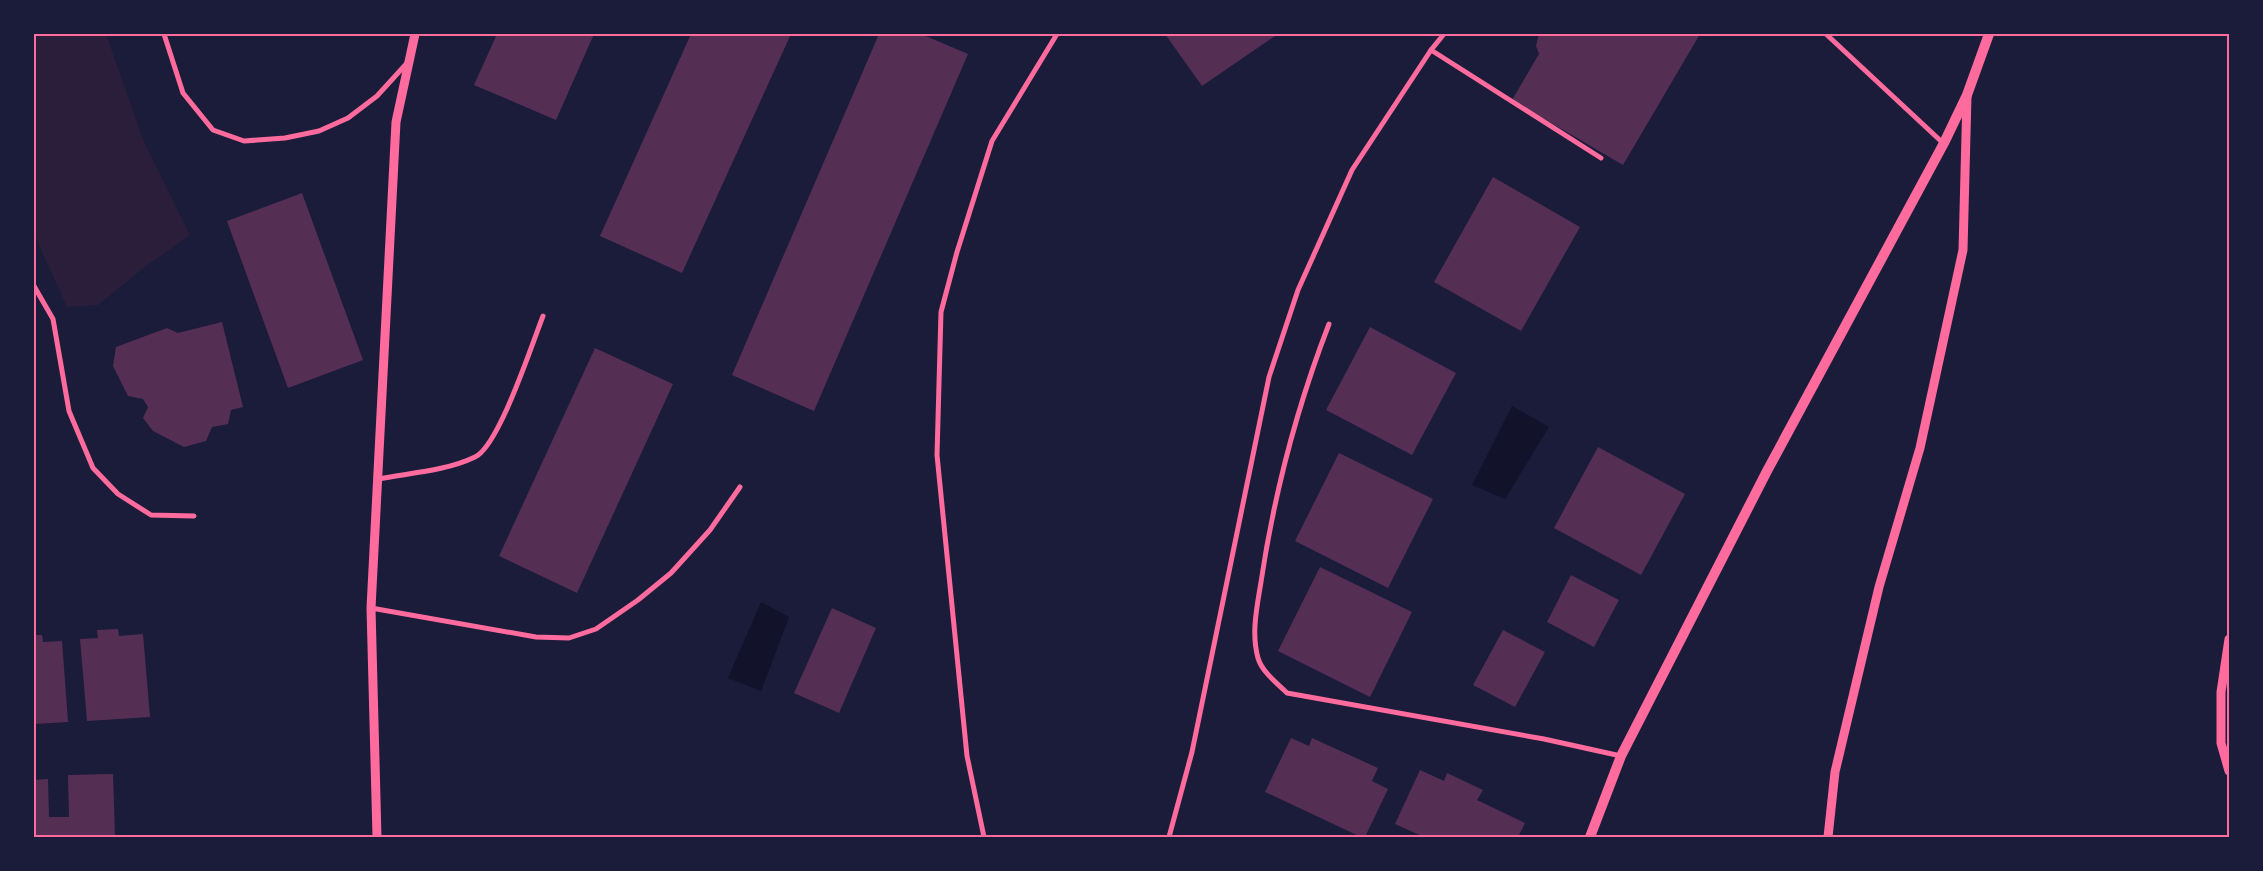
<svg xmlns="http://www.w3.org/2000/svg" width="2263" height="871" font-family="Lora,serif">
  <rect width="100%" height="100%" fill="#1b1b3a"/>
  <polygon fill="#2a1e3b" points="34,34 106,34 144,142 190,235 146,266 98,305 67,307 34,234"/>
  <g fill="#12122b">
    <polygon points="1512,406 1549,427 1505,499 1472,485"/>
    <polygon points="761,602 789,617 761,691 728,678"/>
  </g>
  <g fill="#542f53">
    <polygon points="497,34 594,34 556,120 474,85"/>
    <polygon points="691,34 791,34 682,273 600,236"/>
    <polygon points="879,34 921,34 968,54 814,411 732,375"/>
    <polygon points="1165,34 1278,34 1202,86"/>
    <polygon points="1539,34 1700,34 1623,165 1512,100 1539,54 1536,46"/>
    <polygon points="1493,177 1580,227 1521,331 1434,282"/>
    <polygon points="302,193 363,360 288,388 227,221"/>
    <polygon points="222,322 243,407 231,410 228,424 212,427 206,441 184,447 153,431 143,418 148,407 143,399 128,396 113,366 116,347 167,328 178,333"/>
    <polygon points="1370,327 1456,373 1412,455 1326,410"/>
    <polygon points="595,348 673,384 577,593 499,556"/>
    <polygon points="1598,447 1685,494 1641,575 1554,528"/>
    <polygon points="1339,453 1433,499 1388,588 1295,541"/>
    <polygon points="1320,567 1412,612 1370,697 1278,651"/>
    <polygon points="1571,575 1619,600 1594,647 1547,622"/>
    <polygon points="832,608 876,628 839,713 794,693"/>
    <polygon points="118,629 119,636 143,634 150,717 87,721 80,639 98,638 97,630"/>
    <polygon points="1503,630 1545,652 1515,707 1473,685"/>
    <polygon points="34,635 42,635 43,642 62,641 68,722 34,724"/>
    <polygon points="1291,738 1309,746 1312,738 1378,768 1372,781 1388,789 1365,837 1361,837 1265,792"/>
    <polygon points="1420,770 1444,781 1447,773 1483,790 1477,800 1525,823 1518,837 1424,837 1395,824"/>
    <polygon points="113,774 115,837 34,837 34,780 48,779 49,817 69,817 68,775"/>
  </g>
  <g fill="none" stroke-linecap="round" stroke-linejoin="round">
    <g stroke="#ff6b9d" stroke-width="5">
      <polyline points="164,34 183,93 213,130 244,141 285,138 319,131 348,118 377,96 408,62"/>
      <polyline points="1826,34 1943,143"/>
      <polyline points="1431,50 1601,158"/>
      <polyline points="34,286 53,319 69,411 93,468 118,494 151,515 194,516"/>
      <path d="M1329,324C1297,407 1274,495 1261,582C1257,607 1251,633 1258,658C1262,672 1277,683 1287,693L1544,739L1621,756"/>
      <path d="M378,479C409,473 446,471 475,457C499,446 532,344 543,316"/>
      <polyline points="371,608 536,637 569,638 596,629 638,600 671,573 710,530 740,487"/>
      <polyline points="984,837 967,756 937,455 941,312 957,252 992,141 1057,34"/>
      <polyline points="1169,837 1192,752 1269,377 1298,290 1352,170 1431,50 1444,34"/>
    </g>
    <g stroke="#ff6b9d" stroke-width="9">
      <polyline points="2229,639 2221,692 2221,743 2229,771"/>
      <polyline points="377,837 371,608 396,122 415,34"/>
      <polyline points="1828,837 1835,772 1879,587 1920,448 1963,250 1967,96"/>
    </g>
    <polyline stroke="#ff6b9d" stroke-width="10" points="1590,837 1621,756 1767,471 1944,143 1967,95 1989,34"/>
  </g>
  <rect width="2263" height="871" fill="none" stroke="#1b1b3a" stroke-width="70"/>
  <rect x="35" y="35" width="2193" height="801" fill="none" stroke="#ff6b9d" stroke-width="2"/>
</svg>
